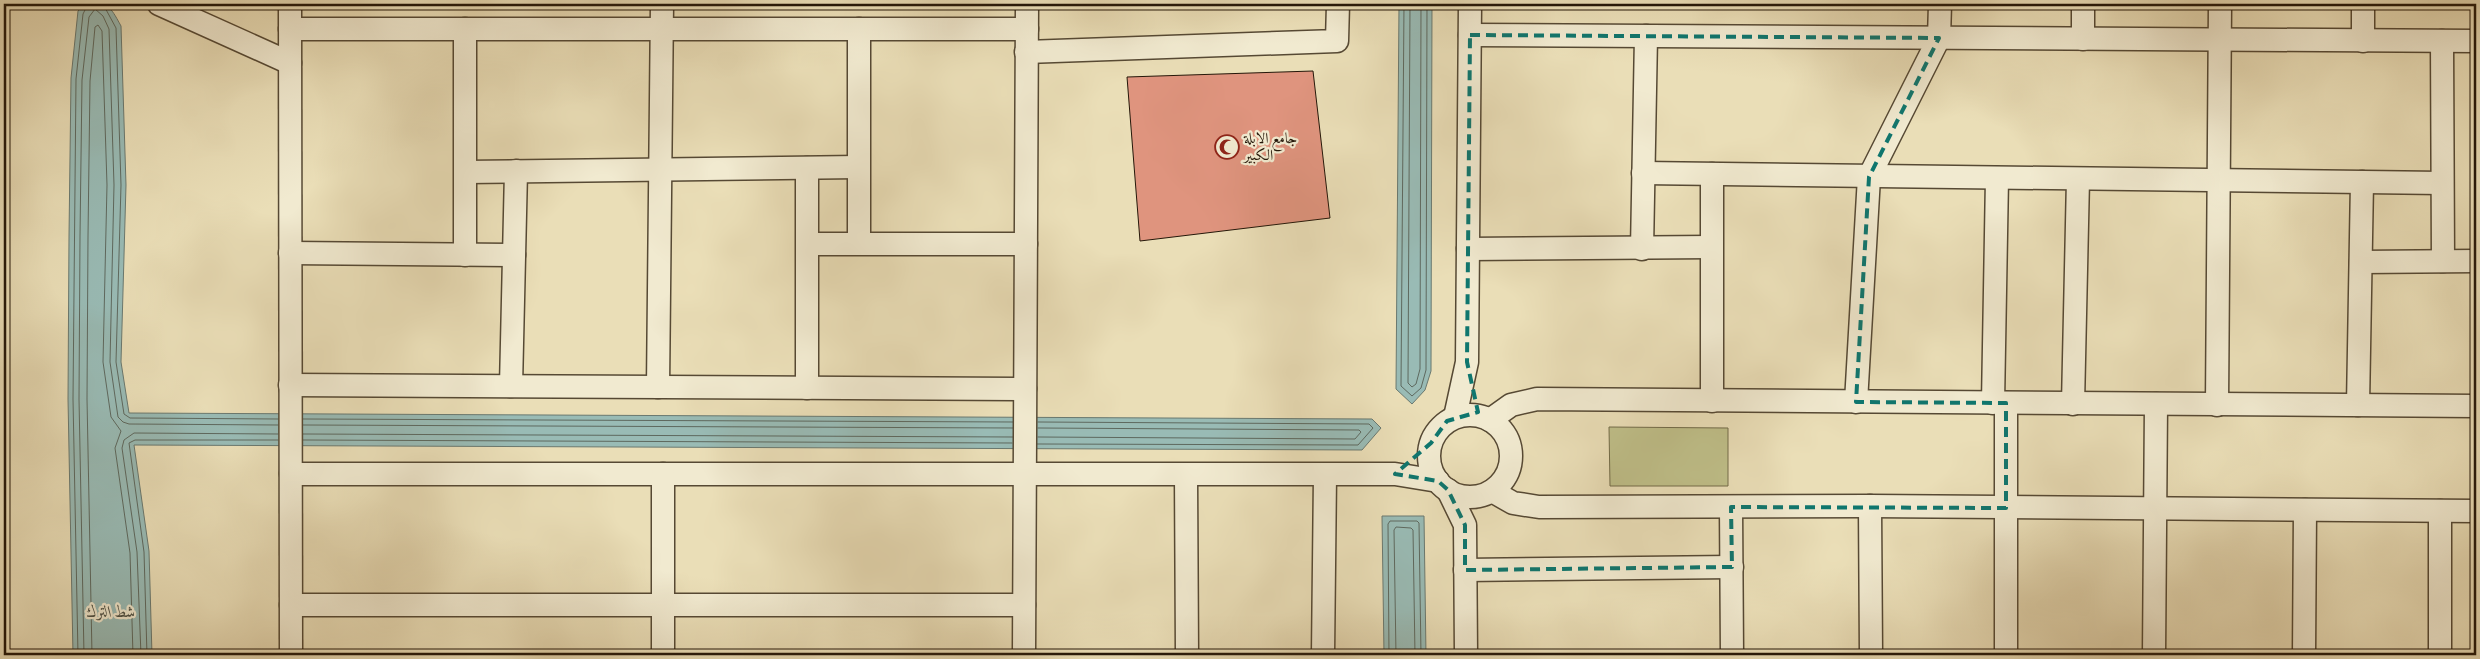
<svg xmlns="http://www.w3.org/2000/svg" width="2480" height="659" font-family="Alegreya,Amiri,serif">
  <rect width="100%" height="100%" fill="#eadeb7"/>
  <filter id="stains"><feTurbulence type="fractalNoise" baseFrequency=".004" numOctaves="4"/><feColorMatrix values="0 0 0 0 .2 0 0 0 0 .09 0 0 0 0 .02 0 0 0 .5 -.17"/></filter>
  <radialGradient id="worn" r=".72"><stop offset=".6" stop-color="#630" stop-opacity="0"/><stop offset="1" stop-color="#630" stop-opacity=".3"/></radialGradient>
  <polygon fill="#bfbf89" stroke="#726b49" points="1609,427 1728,428 1728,486 1610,486"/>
  <g fill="#99bbb5" stroke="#6a7970">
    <path d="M85,4C109,4 109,4 121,26L126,185L121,362L129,413L1372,419L1381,428L1362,450L134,445L149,551L152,655H73L68,399L69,236L71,78L78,11Z"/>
    <polygon points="1399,4 1432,4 1431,371 1425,390 1412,404 1396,389"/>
    <polygon points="1382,516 1424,516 1426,655 1384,655"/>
  </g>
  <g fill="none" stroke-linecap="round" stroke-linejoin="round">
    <g stroke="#5e695f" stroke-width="1">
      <polyline points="103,4 116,28 121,185 116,362 124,414 130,418 278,419"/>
      <polyline points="1404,4 1401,386 1412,396 1421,388 1426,370 1427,4"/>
      <polyline points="1410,4 1408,383 1412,387 1416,384 1420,369 1421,4"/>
      <polyline points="303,419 1013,422"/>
      <polyline points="303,425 1013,428"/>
      <polyline points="303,434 1013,437"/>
      <polyline points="1038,437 1355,439 1361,432 1359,430 1038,428"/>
      <polyline points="303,440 1012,443"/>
      <polyline points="1037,444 1358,445 1373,428 1369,424 1038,422"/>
      <polyline points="78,655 73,399 76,79 83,14 88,4"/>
      <polyline points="84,655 79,399 80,236 82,80 89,17 95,9 103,16 109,29 114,185 110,362 118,417 123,422 129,424 278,425"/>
      <polyline points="92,655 87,399 88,236 90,81 95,27 98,25 102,31 107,185 103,362 111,417 121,431 115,448 130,553 133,655"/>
      <polyline points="141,655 137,552 122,448 124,440 134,433 278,434"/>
      <polyline points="147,655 144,552 129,443 135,440 278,440"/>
      <polyline points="1389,655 1388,524 1390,521 1417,521 1419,523 1421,655"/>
      <polyline points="1396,655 1394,530 1396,527 1411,528 1413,530 1415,655"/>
    </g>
  </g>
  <polygon fill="#df947e" stroke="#241709" points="1313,71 1330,218 1140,241 1127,77"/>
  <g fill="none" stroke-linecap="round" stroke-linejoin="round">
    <g stroke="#564934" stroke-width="25">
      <g id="minor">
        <polyline points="159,4 290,63"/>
        <polyline points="290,4 291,655"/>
        <polyline points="290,29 1027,29"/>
        <polyline points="1470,35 2476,41"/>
        <polyline points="2083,39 2083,4"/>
        <polyline points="2363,41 2363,4"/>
        <polyline points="2442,41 2443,261"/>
        <polyline points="1026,52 1337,41 1338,4"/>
        <polyline points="466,172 858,167"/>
        <polyline points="1643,173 2442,183"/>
        <polyline points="1712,174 1712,401"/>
        <polyline points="859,243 859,29"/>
        <polyline points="808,244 1026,244"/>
        <polyline points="1468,249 1711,247"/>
        <polyline points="1642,249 1646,36"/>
        <polyline points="290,253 514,255"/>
        <polyline points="465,255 465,29"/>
        <polyline points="2361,262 2476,261"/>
        <polyline points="290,385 1025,389"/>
        <polyline points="511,386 516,171"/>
        <polyline points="658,387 662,4"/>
        <polyline points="807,388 807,168"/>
        <polyline points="1856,402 1869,177 1939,38 1940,4"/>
        <polyline points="1993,403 1997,178"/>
        <polyline points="2073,404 2078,179"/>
        <polyline points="2217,405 2220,4"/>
        <polyline points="2358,405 2362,182"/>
        <circle cx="1470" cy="456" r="41"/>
        <polyline points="1455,417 1467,362 1470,4"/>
        <polyline points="1490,420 1511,405 1537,399 2476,406"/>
        <polyline points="291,474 1395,474 1438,481"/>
        <polyline points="663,474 663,655"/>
        <polyline points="1186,475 1187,655"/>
        <polyline points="1448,490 1465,525 1466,655"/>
        <polyline points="1492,491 1513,503 1539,507 1870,506 2476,511"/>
        <polyline points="1870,506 1871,655"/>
        <polyline points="1731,507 1732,655"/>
        <polyline points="1465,570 1732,567"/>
        <polyline points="291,605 1024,605"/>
        <polyline points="1024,655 1027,4"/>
        <polyline points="1323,655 1325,475"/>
        <polyline points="2006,655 2006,403"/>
        <polyline points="2154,655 2156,404"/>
        <polyline points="2304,655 2305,510"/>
        <polyline points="2440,655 2440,511"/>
      </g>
    </g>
    <use href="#minor" stroke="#f1ead0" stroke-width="22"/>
  </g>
  <path fill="none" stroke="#0f766e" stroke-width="4" stroke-dasharray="10 6" stroke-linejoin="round" d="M1470,35L1939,38L1869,177L1856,402L2006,403V508L1731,507L1732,567L1465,570V525L1448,490L1438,481L1395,474L1431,443L1447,421L1478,412L1467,362Z"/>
  <defs>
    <g id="mosque-ring" transform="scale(1.25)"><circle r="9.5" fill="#f1ead0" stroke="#8f2418" stroke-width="1.5"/><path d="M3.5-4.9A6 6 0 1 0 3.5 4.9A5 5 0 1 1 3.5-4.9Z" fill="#8f2418"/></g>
  </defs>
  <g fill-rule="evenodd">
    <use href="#mosque-ring" x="1227" y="147"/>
  </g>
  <g text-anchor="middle" stroke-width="4.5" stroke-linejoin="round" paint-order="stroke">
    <g font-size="15" fill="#241709" stroke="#f1ead0" text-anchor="start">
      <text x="1244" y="143">جامع الابلة<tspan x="1244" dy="17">الكبير</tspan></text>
    </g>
    <g font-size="16" font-style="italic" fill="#4d5045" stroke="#f1ead0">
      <text x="111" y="617">شط الترك</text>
    </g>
  </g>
  <rect width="2480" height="659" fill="none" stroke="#eadeb7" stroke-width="20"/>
  <rect x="5" y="5" width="2470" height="649" fill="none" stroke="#241709" stroke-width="2.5"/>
  <rect x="10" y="10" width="2460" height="639" fill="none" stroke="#241709"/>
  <rect width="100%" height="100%" filter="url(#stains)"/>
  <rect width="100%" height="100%" fill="url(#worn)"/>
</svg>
